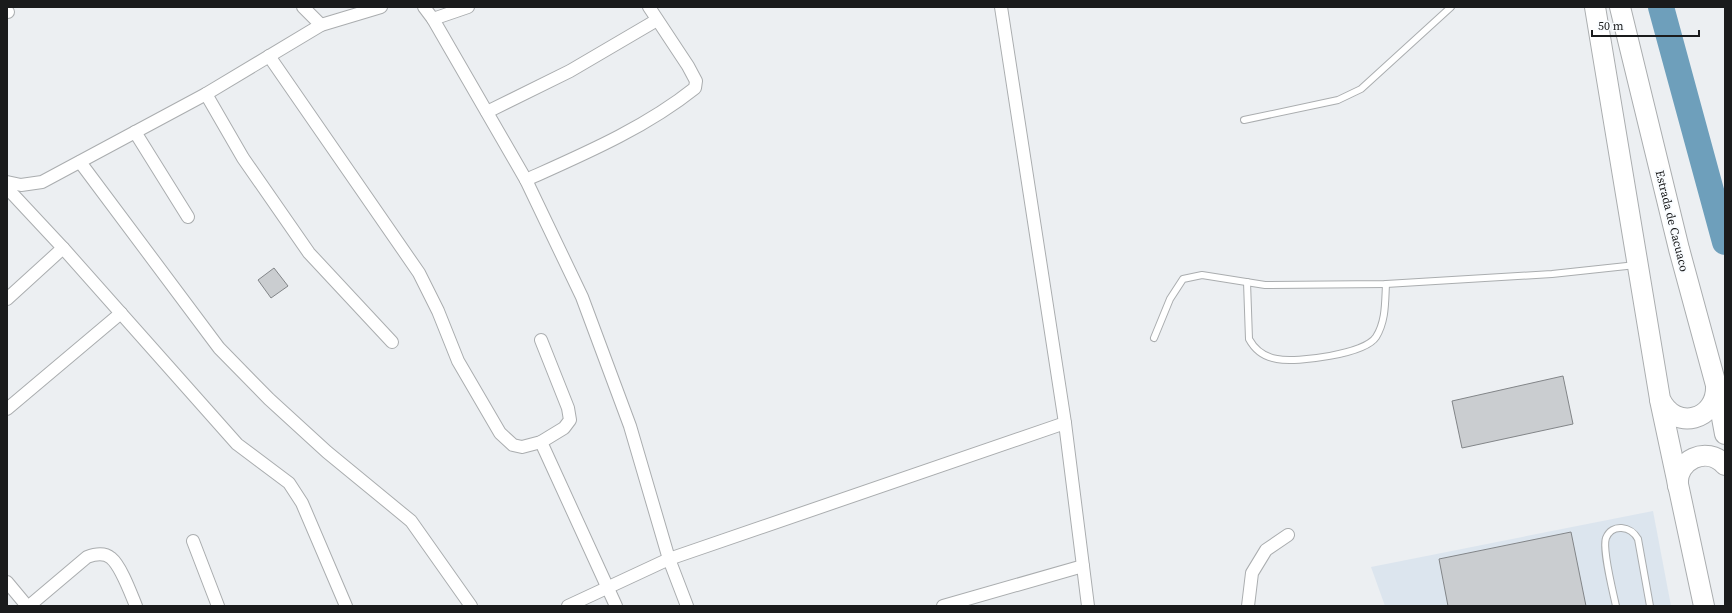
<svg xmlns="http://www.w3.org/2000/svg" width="1732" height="613" font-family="'Source Serif 4',serif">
  <rect width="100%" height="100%" fill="#eceff2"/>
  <polygon fill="#dce5ee" points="1653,511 1671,606 1385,606 1371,567"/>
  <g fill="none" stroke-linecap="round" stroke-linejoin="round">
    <polyline stroke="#6e9fbb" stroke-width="26" points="1661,7 1725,242"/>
  </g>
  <g fill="#cacdd0" stroke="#828588">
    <polygon points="274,268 288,286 271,298 258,280"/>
    <polygon points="1563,376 1573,424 1462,448 1452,401"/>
    <polygon points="1571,532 1586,606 1448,606 1439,559"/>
  </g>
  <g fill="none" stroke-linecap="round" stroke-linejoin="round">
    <g stroke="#aaadaf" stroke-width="8">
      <g id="service">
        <polyline points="1244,120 1338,100 1361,89 1451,7"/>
        <path d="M1247,282L1249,339C1255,350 1264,357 1277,359C1297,363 1365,354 1376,337C1386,321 1385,302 1386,284"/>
        <polyline points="1154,338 1170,299 1183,279 1202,275 1265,285 1386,284 1552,274 1636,265"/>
        <path d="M1616,606C1613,592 1602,549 1606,538C1612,523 1631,526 1638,539L1650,606"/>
      </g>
    </g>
    <g stroke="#aaadaf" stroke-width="14">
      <g id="minor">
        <polyline points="303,7 321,25"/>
        <polyline points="424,7 433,19 526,180 582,297 630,426 669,559 687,606"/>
        <polyline points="1001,7 1065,423 1088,606"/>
        <polyline points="7,11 8,12"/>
        <polyline points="433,19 468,7"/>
        <polyline points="269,56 419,273 438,311 458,361 500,433 513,445 522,447 541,442 564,428 570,420 568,408 541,340"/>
        <polyline points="206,94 243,158 309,253 392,342"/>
        <polyline points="487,112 570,71 657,20"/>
        <polyline points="135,132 188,217"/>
        <polyline points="80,162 219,348 269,399 327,452 411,521 471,606"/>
        <path d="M526,180C584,154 645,128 695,88L696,81L688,66L649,7"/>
        <polyline points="7,182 21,185 42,182 206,94 321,25 381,7"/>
        <polyline points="7,188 63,248 237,444 289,483 302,503 346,606"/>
        <polyline points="7,299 63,248"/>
        <polyline points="7,409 121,313"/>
        <polyline points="541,442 616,606"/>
        <polyline points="193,541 218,606"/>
        <polyline points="7,582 27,606"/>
        <path d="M29,606L87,557C95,554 104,552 111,558C121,566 131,594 136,606"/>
        <polyline points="568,606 669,559 1065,423"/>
        <polyline points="943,606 1083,566"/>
        <polyline points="1248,606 1252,573 1266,550 1288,535"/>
      </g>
    </g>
    <g stroke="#aaadaf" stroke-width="22">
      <g id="trunk">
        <path d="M1595,7L1660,399C1675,432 1718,420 1716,385"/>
        <polyline points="1620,7 1679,249 1716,385 1725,434"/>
        <polyline points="1660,400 1704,606"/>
        <path d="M1678,486C1675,460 1707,445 1725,465"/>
      </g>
    </g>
    <use href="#service" stroke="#fff" stroke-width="6"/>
    <use href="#minor" stroke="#fff" stroke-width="12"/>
    <use href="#trunk" stroke="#fff" stroke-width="20"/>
  </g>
  <g text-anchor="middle" stroke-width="4" stroke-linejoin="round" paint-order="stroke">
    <g font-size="12" fill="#1a1b1c" stroke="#f9fcff">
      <text transform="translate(1672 221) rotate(76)" y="4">Estrada de Cacuaco</text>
    </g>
  </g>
  <rect width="1732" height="613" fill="none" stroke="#1a1b1c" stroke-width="16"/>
  <path d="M1592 30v6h107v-6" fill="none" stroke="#1a1b1c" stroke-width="2"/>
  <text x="1598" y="30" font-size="12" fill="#1a1b1c" stroke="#f9fcff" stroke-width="3" paint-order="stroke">50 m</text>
</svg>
